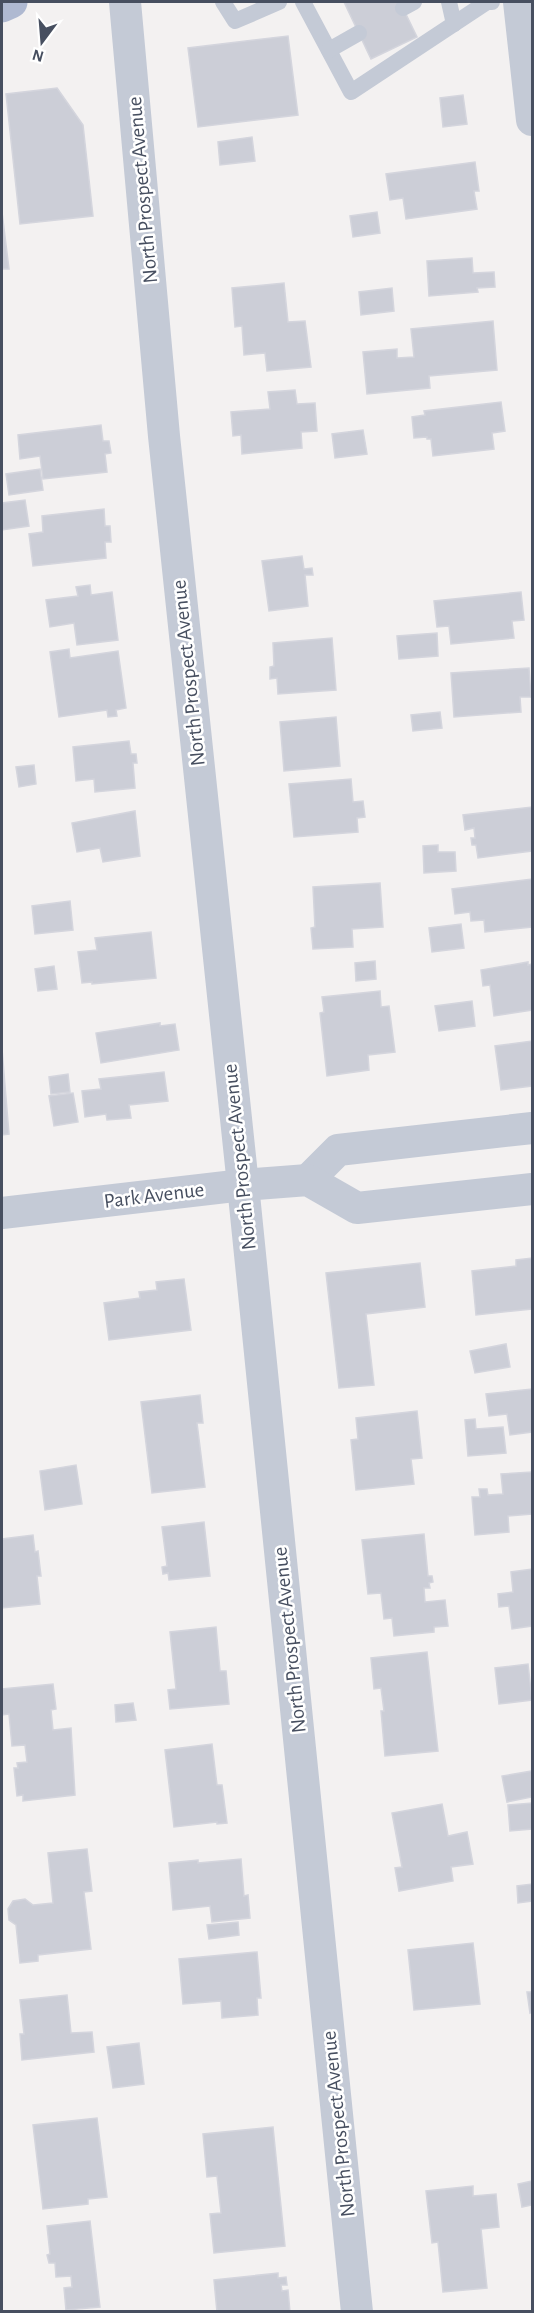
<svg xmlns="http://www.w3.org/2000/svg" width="534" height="2313" font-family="'Alegreya Sans',sans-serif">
  <rect width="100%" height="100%" fill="#f3f1f1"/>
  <g fill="#ccced7" stroke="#d4d5dd" stroke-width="1.5">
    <polygon points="344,2 400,2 417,37 371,59"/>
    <polygon points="288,36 298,115 198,127 188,48"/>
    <polygon points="57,88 83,125 93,216 20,224 6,94"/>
    <polygon points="463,95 467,124 443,127 440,98"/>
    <polygon points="252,137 255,161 220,165 218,142"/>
    <polygon points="475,162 479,191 474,191 477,209 406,219 403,198 390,200 386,174"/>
    <polygon points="2,212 9,269 2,269"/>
    <polygon points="377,212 380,233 353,237 350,216"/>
    <polygon points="472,258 473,273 494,272 495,287 477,288 478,292 429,296 427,261"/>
    <polygon points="284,283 288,322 305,321 311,367 267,371 265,353 244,355 242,326 235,327 232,288"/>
    <polygon points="392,288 394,311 361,315 359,292"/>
    <polygon points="493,321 497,370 429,376 430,388 367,394 363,352 397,349 397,358 414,357 411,329"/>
    <polygon points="295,390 297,404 315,403 317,431 301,432 302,448 242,454 241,435 233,436 231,412 270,409 268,392"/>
    <polygon points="501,402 505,431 492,433 494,449 433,456 431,439 427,439 427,437 414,438 412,417 425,415 424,411"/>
    <polygon points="101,425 103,441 109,441 111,453 105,454 107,472 43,479 40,456 20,459 18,435"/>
    <polygon points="363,430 367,454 335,458 332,434"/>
    <polygon points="40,469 43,490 9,495 6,474"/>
    <polygon points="25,500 29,526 2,530 2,503"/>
    <polygon points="104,509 105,526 110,526 111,542 105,542 106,558 33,566 29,534 43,532 42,516"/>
    <polygon points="302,556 304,569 312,568 313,575 305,575 308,606 269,611 262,561"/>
    <polygon points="90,585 91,595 112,592 118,640 77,645 74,623 50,627 46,600 78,596 76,587"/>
    <polygon points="521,592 524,620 512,621 514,638 451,644 449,626 437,627 434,601"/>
    <polygon points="437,633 438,656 399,659 397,636"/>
    <polygon points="332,638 336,690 278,694 277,678 270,679 270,667 274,666 273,643"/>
    <polygon points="69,649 70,658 118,651 126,708 116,710 117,716 108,717 107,710 59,717 50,652"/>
    <polygon points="529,668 531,697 520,697 521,712 454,717 451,673"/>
    <polygon points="440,712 442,728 413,731 411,715"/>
    <polygon points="336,717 340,766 284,771 280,722"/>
    <polygon points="129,741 131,754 136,754 137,763 133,763 135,788 95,792 94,779 76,781 73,747"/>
    <polygon points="34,765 36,784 19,787 16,767"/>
    <polygon points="351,779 353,802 363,801 365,817 357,818 358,832 294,837 289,784"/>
    <polygon points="532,807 532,851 478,858 476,845 472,845 471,838 475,838 474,828 465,830 463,815"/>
    <polygon points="135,811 140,856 103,862 100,848 77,852 72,823"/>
    <polygon points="438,845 438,852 455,852 456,871 424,873 423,846"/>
    <polygon points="532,879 532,927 485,932 484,920 471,921 470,912 455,914 452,889"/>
    <polygon points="380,883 383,927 352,929 353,947 313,949 311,928 315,927 313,887"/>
    <polygon points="70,901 73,930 35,934 32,906"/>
    <polygon points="461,924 464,948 432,952 429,928"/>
    <polygon points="151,932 156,978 92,984 92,982 82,983 78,952 97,950 95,938"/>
    <polygon points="375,961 376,979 356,981 355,963"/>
    <polygon points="528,962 528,965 532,964 532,1010 494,1016 490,985 483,986 481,970"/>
    <polygon points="54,966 57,989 38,991 35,969"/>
    <polygon points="380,991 381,1007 389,1006 395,1052 368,1055 369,1070 327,1076 320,1013 324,1012 322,997"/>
    <polygon points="472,1001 475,1026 439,1031 435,1006"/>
    <polygon points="160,1023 160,1026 175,1024 179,1050 101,1063 96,1033"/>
    <polygon points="532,1041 532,1086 501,1090 495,1046"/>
    <polygon points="2,1049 9,1134 2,1135"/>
    <polygon points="164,1072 168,1101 129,1105 131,1118 107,1120 106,1114 85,1117 82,1091 101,1089 99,1079"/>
    <polygon points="68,1074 70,1092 51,1094 49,1077"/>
    <polygon points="73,1093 78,1122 54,1126 49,1096"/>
    <polygon points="532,1258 532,1309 476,1315 472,1271 516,1266 516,1260"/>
    <polygon points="420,1263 425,1307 366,1314 374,1385 339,1388 326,1273"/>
    <polygon points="184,1279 191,1330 109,1340 104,1303 140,1298 139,1292 157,1290 156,1282"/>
    <polygon points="506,1344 510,1367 475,1373 470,1351"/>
    <polygon points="532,1389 532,1432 510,1435 507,1414 489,1416 486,1394"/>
    <polygon points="200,1395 203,1423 197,1423 205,1487 152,1493 141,1402"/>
    <polygon points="417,1411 422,1458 411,1459 414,1484 356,1490 351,1440 358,1439 356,1418"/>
    <polygon points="475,1419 476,1429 503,1427 506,1453 468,1456 465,1420"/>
    <polygon points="76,1465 82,1504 45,1510 40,1471"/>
    <polygon points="532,1472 532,1514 508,1516 509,1532 475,1535 472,1497 480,1497 479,1489 487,1489 488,1495 503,1494 501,1474"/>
    <polygon points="204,1522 210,1576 169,1580 168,1573 163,1574 162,1567 167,1566 162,1527"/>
    <polygon points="424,1534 428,1576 432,1576 433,1582 429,1583 430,1588 424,1588 425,1602 445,1600 448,1626 434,1627 434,1632 394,1636 392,1618 384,1619 381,1593 368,1594 362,1540"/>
    <polygon points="33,1535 35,1552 38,1551 41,1576 37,1576 40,1604 2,1608 2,1539"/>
    <polygon points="532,1569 532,1626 512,1629 509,1606 499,1607 498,1594 513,1592 511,1572"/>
    <polygon points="216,1627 220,1671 226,1671 229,1704 170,1709 168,1690 176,1689 170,1632"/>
    <polygon points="427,1652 438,1751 385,1756 381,1711 384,1711 381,1688 374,1689 371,1658"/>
    <polygon points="528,1664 532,1700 499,1704 495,1668"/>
    <polygon points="53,1684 56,1709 51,1710 53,1730 71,1728 75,1795 23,1801 23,1795 17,1796 14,1768 18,1768 17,1763 27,1762 25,1745 12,1746 9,1714 2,1715 2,1689"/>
    <polygon points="133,1703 136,1720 116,1722 115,1705"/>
    <polygon points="212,1744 217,1785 222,1785 227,1823 217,1824 217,1822 174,1827 165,1750"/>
    <polygon points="532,1771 532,1797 507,1802 502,1776"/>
    <polygon points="532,1803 532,1829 510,1831 508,1805"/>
    <polygon points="442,1804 448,1836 467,1832 473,1864 451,1867 453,1881 399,1891 395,1868 402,1867 392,1813"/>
    <polygon points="87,1849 92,1891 84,1892 91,1949 38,1955 38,1961 20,1963 16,1925 9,1920 8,1909 13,1901 25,1899 33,1905 53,1903 48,1853"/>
    <polygon points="241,1859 244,1896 248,1895 250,1918 212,1922 210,1906 173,1910 169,1863 198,1860 198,1863"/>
    <polygon points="532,1884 532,1901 518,1903 517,1886"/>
    <polygon points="238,1922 239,1935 209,1939 207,1925"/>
    <polygon points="473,1943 480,2004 414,2010 408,1950"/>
    <polygon points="257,1952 261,1998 257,1998 258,2015 222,2018 221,2001 183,2004 179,1959"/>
    <polygon points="527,1992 532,1992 532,2012 530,2013"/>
    <polygon points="67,1995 71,2033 92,2032 94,2052 22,2060 20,2034 24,2034 20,2000"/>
    <polygon points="139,2043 144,2084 113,2088 107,2047"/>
    <polygon points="97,2118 107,2197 88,2199 88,2204 43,2209 33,2125"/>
    <polygon points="273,2127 285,2246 214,2253 210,2214 221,2213 217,2176 207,2177 203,2134"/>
    <polygon points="532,2181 532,2205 522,2207 518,2184"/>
    <polygon points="473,2186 473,2196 496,2194 499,2227 481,2229 487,2288 443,2292 438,2242 432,2243 426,2191"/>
    <polygon points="90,2221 100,2307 66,2310 64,2288 72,2287 71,2276 56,2277 55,2263 49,2263 47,2255 50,2254 47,2226"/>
    <polygon points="278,2273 278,2278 286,2277 287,2285 281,2285 282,2291 288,2290 290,2312 217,2312 214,2280"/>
  </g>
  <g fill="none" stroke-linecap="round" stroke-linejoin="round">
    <g stroke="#c4cad6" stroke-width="16">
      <polyline points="223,2 235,21 279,2"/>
      <polyline points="303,2 351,92 487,2 492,2"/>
      <polyline points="449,2 454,24"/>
      <polyline points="403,8 414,2"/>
      <polyline points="329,50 359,33"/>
    </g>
    <g stroke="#c4cad6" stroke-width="32">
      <polyline points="125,2 164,436 243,1185 357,2312"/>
      <polyline points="519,2 532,120"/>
      <polyline points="308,1180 338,1150 532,1128"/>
      <polyline points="2,1213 243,1185 308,1180 357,1208 532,1189"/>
    </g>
    <polyline stroke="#afb9d1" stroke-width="33" points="2,6 11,2"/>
  </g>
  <g text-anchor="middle" stroke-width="5" stroke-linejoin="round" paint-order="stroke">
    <g font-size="21" fill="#474f60" stroke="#fff">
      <text transform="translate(142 190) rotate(-95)" y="7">North Prospect Avenue</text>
      <text transform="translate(188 673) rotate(-96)" y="7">North Prospect Avenue</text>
      <text transform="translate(239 1157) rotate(-96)" y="7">North Prospect Avenue</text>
      <text transform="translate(154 1195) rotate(-7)" y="7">Park Avenue</text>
      <text transform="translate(289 1640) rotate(-96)" y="7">North Prospect Avenue</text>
      <text transform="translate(338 2124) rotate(-96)" y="7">North Prospect Avenue</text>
    </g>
  </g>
  <rect width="534" height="2313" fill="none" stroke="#474f60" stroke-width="6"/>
  <g transform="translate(42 42) rotate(196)" stroke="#ffffff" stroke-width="4.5" paint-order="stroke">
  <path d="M0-4.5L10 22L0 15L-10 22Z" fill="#474f60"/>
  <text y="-9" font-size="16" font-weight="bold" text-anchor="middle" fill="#474f60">N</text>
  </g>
</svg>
